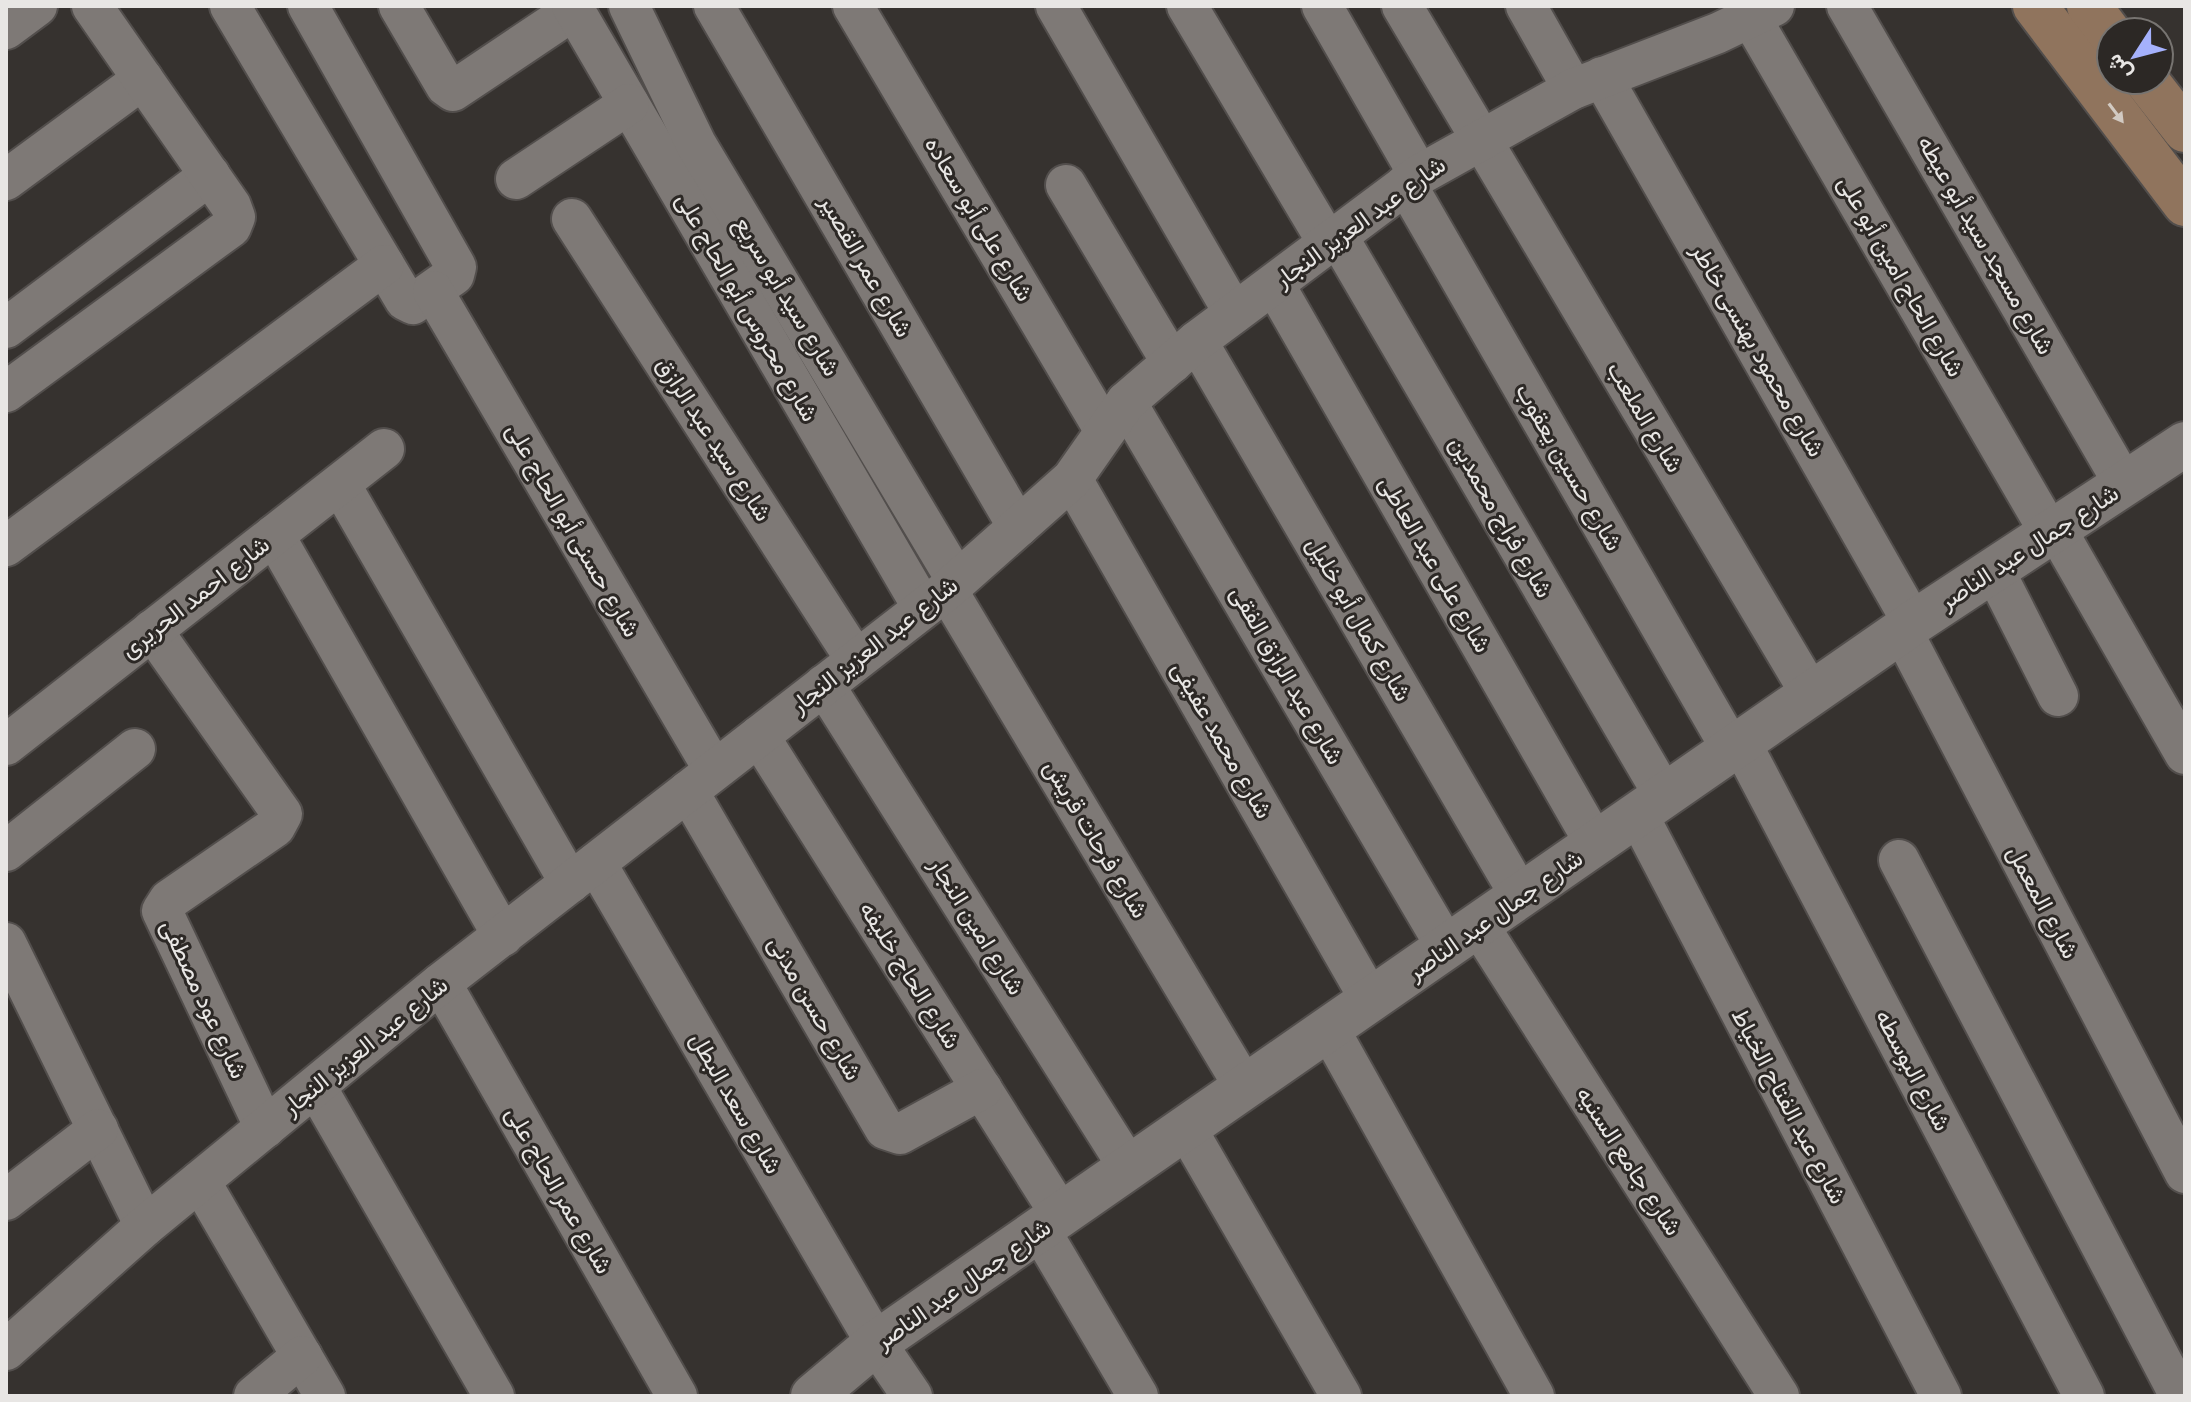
<svg xmlns="http://www.w3.org/2000/svg" width="2191" height="1402" font-family="'Times New Roman',Vazirmatn,serif">
  <rect width="100%" height="100%" fill="#36322f"/>
  <g fill="none" stroke-linecap="round" stroke-linejoin="round">
    <g stroke="#524e4c" stroke-width="44">
      <g id="minor">
        <polyline points="230,6 405,300 413,304 454,275 456,267 308,6"/>
        <polyline points="399,6 446,86 453,91 574,10"/>
        <polyline points="572,6 923,608"/>
        <polyline points="629,6 696,144 957,581"/>
        <polyline points="714,6 1018,527"/>
        <polyline points="853,6 1105,431"/>
        <polyline points="1056,6 1234,313"/>
        <polyline points="1187,6 1328,243"/>
        <polyline points="1322,6 1419,175"/>
        <polyline points="1402,6 1811,694"/>
        <polyline points="1526,6 1573,89"/>
        <polyline points="1847,6 2124,484"/>
        <polyline points="1751,18 2050,533"/>
        <polyline points="6,29 37,6"/>
        <polyline points="1602,77 1913,623"/>
        <polyline points="516,179 629,104"/>
        <polyline points="6,180 143,79"/>
        <polyline points="1406,184 1732,750"/>
        <polyline points="1066,185 1172,363"/>
        <polyline points="572,219 856,660"/>
        <polyline points="1338,237 1665,797"/>
        <polyline points="1274,284 1596,845"/>
        <polyline points="433,291 714,770"/>
        <polyline points="6,328 210,175"/>
        <polyline points="1197,341 1521,897"/>
        <polyline points="6,392 231,227 235,217 231,206 92,6"/>
        <polyline points="1126,402 1447,948"/>
        <polyline points="1072,479 1371,1001"/>
        <polyline points="340,484 570,883"/>
        <polyline points="2056,529 2185,754"/>
        <polyline points="274,535 503,936"/>
        <polyline points="6,546 384,265"/>
        <polyline points="1994,570 2058,696"/>
        <polyline points="947,590 1245,1088"/>
        <polyline points="152,630 282,814 275,827 169,900 162,911 265,1128"/>
        <polyline points="1902,631 2185,1173"/>
        <polyline points="824,685 1129,1168"/>
        <polyline points="759,736 1061,1215"/>
        <polyline points="1741,743 2084,1396"/>
        <polyline points="6,745 384,449"/>
        <polyline points="688,791 885,1129 900,1134 982,1089"/>
        <polyline points="1638,815 1941,1396"/>
        <polyline points="6,851 135,749"/>
        <polyline points="1899,860 2180,1396"/>
        <polyline points="596,863 876,1343 912,1396"/>
        <polyline points="1479,926 1779,1396"/>
        <polyline points="6,943 145,1226"/>
        <polyline points="441,983 677,1396"/>
        <polyline points="1329,1029 1534,1396"/>
        <polyline points="316,1087 494,1396"/>
        <polyline points="1186,1128 1341,1396"/>
        <polyline points="200,1181 325,1396"/>
        <polyline points="6,1200 98,1129"/>
        <polyline points="1040,1230 1138,1396"/>
        <polyline points="6,1350 145,1226 441,983 947,590 1072,479 1126,402 1197,341 1419,175 1573,89 1718,33 1774,6"/>
        <polyline points="254,1396 302,1356"/>
      </g>
    </g>
    <g stroke="#524e4c" stroke-width="48">
      <polyline id="tertiary" points="813,1396 876,1343 1913,623 2185,444"/>
    </g>
    <g stroke="#524e4c" stroke-width="48">
      <g id="secondary">
        <polyline points="2035,6 2185,204"/>
        <polyline points="2089,6 2111,35"/>
        <polyline points="2146,80 2185,130"/>
      </g>
    </g>
    <use href="#minor" stroke="#7e7976" stroke-width="40"/>
    <use href="#tertiary" stroke="#7e7976" stroke-width="44"/>
    <use href="#secondary" stroke="#90745d" stroke-width="44"/>
  </g>
  <defs><path id="oneway-solid" d="M-6-.8H1V-3.2L6.5 0L1 3.2V.8H-6Z" transform="scale(2)"/></defs>
  <use fill="#d2cac2" href="#oneway-solid" transform="translate(2116 113) rotate(53)"/>
  <g text-anchor="middle" stroke-width="6" stroke-linejoin="round" paint-order="stroke">
    <g font-size="24" fill="#e8e6e4" stroke="#2c2825">
      <text transform="translate(979 219) rotate(59)" y="8">شارع على أبو سعاده</text>
      <text transform="translate(1360 222) rotate(-36)" y="8">شارع عبد العزيز النجار</text>
      <text transform="translate(1986 245) rotate(60)" y="8">شارع مسجد سيد أبو عيطه</text>
      <text transform="translate(866 266) rotate(60)" y="8">شارع عمر القصير</text>
      <text transform="translate(1901 276) rotate(60)" y="8">شارع الحاج امين أبو على</text>
      <text transform="translate(787 296) rotate(59)" y="8">شارع سيد أبو سريع</text>
      <text transform="translate(747 307) rotate(60)" y="8">شارع محروس أبو الحاج على</text>
      <text transform="translate(1758 350) rotate(60)" y="8">شارع محمود بهنسى خاطر</text>
      <text transform="translate(1645 417) rotate(59)" y="8">شارع الملعب</text>
      <text transform="translate(714 439) rotate(57)" y="8">شارع سيد عبد الرازق</text>
      <text transform="translate(1569 467) rotate(60)" y="8">شارع حسين يعقوب</text>
      <text transform="translate(1501 517) rotate(60)" y="8">شارع فراج محمدين</text>
      <text transform="translate(573 530) rotate(60)" y="8">شارع حسنى أبو الحاج على</text>
      <text transform="translate(2029 547) rotate(-33)" y="8">شارع جمال عبد الناصر</text>
      <text transform="translate(1435 564) rotate(60)" y="8">شارع على عبد العاطى</text>
      <text transform="translate(195 597) rotate(-38)" y="8">شارع احمد الحريرى</text>
      <text transform="translate(1359 619) rotate(60)" y="8">شارع كمال أبو خليل</text>
      <text transform="translate(874 645) rotate(-38)" y="8">شارع عبد العزيز النجار</text>
      <text transform="translate(1287 675) rotate(60)" y="8">شارع عبد الرازق الفقى</text>
      <text transform="translate(1222 740) rotate(60)" y="8">شارع محمد عفيفى</text>
      <text transform="translate(1096 839) rotate(59)" y="8">شارع فرحات قريش</text>
      <text transform="translate(2043 902) rotate(62)" y="8">شارع المعمل</text>
      <text transform="translate(1495 915) rotate(-35)" y="8">شارع جمال عبد الناصر</text>
      <text transform="translate(977 926) rotate(58)" y="8">شارع امين النجار</text>
      <text transform="translate(910 975) rotate(58)" y="8">شارع الحاج خليفه</text>
      <text transform="translate(204 999) rotate(65)" y="8">شارع عود مصطفى</text>
      <text transform="translate(815 1008) rotate(60)" y="8">شارع حسن مدنى</text>
      <text transform="translate(365 1046) rotate(-39)" y="8">شارع عبد العزيز النجار</text>
      <text transform="translate(1913 1070) rotate(62)" y="8">شارع البوسطه</text>
      <text transform="translate(736 1103) rotate(60)" y="8">شارع سعد البطل</text>
      <text transform="translate(1789 1106) rotate(62)" y="8">شارع عبد الفتاح الخياط</text>
      <text transform="translate(1629 1161) rotate(57)" y="8">شارع جامع السنيه</text>
      <text transform="translate(559 1190) rotate(60)" y="8">شارع عمر الحاج على</text>
      <text transform="translate(963 1284) rotate(-35)" y="8">شارع جمال عبد الناصر</text>
    </g>
  </g>
  <rect width="2191" height="1402" fill="none" stroke="#e8e6e4" stroke-width="16"/>
  <g transform="translate(2135 56) rotate(234)"><circle r="38" fill="#2c2825" stroke="#777471" stroke-width="2"/>
  <path d="M0-6L14 30L0 20L-14 30Z" fill="#a5b1fc"/>
  <text y="-12" font-size="22" font-weight="bold" text-anchor="middle" fill="#e8e6e4">ش</text>
  </g>
</svg>
